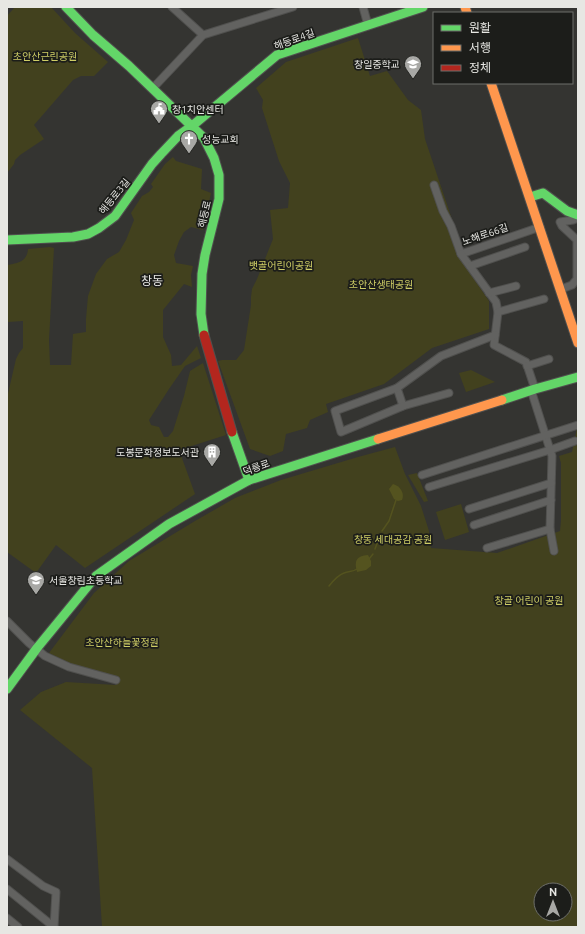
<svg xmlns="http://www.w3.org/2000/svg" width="585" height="934" font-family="Ubuntu,'Noto Sans KR',sans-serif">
  <rect width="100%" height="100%" fill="#343431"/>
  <g fill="#42411e" fill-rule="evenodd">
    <polygon points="15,7 51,7 75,33 108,62 94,76 81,76 73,80 34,125 44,139 20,155 15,160 14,164 7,173 7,16"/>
    <polygon points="358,38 370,76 387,71 408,100 421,110 425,139 462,249 459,257 489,301 489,329 432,348 384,384 326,404 328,412 310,420 307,428 286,434 283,451 270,456 250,449 218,361 222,360 236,360 244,350 251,305 251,297 252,289 257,279 273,239 270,210 288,208 290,183 279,161 262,108 263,100 256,88 286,62"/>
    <path d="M173,157L176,161L202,169L201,189L211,193L203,230L191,227L184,232L179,241L174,255L176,263L193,266L191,275L192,287L184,284L163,310V337L171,355L172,366L181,365L197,346L201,358L185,366L169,389L149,420L151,425L159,427L164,437H168L173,431L184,396L190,371L203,363L226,435L179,450L195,494L85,568L56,545L36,573L7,552V398L16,359L19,353L23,348V321L8,322L7,265C18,263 27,262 28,249L50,247L54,248L49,340L50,365H71L73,334L86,332V319L88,296L96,274L107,259L119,252L126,240L134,220L131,213L142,196L149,192L153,187L151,184L165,164Z"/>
    <polygon points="471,370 495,382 466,392 459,373"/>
    <path d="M578,423V927H102L92,768L20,710L41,692L66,682L116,685L118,677L69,664L49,653L94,593L129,561L195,521L235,498L281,480L358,457L395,447L405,474L421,506L429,531L431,548L497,553L560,531L561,521V463L559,456L572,452ZM541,890H565V914H541Z"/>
    <polygon points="417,473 428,501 424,502 408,475"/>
    <polygon points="461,504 469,532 445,540 436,512"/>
  </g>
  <g fill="#54531f">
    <path d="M393,484C400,486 405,493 402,500L398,501L394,499L389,489Z"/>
    <path d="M368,555L371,561V566L366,570L357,572C354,561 356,556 368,555Z"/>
  </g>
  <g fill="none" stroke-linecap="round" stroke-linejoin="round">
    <g stroke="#54531f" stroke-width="1.5">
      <polyline points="382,531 389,521 396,500"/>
      <polyline points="375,549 379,538"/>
      <polyline points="369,559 373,554"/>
      <path d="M329,586C333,581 338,575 344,573C349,571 353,572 357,569"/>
    </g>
    <g stroke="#50504e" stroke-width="9">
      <g id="street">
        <polyline points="172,7 203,35"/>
        <polyline points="363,7 368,25"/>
        <polyline points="153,88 203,35 293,7"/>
        <polyline points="434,185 443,211 451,226 461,254 540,227"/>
        <polyline points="461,254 496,302 498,312 494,345 526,362 535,389"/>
        <polyline points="470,266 525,247"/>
        <polyline points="561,289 572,285 577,279 577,240 562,226 560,222 573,220 578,218"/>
        <polyline points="489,293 516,286"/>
        <polyline points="498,312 544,299"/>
        <polyline points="527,366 549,359"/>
        <polyline points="397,388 403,406"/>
        <polyline points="531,390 552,456 550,529 554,551"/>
        <polyline points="449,393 403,406 341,432 335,411 397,388 441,356 495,335"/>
        <polyline points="422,475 578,425"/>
        <polyline points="429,487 550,450 575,441"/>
        <polyline points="469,509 551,483"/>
        <polyline points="474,525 551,500"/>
        <polyline points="487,548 550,529"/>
        <polyline points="7,621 29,643 45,656 69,667 116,680"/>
        <polyline points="7,859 43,886 56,892 54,927"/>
        <polyline points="7,889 54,927"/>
        <polyline points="7,918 18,927"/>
      </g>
    </g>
    <g stroke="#50504e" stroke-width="11">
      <g id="fast">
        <polyline points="66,7 93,35 129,66 204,138 214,158 219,175 219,199 205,255 202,274 201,314 204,335"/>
        <polyline points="530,197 543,193 567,211 578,215"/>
        <polyline points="7,240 73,237 88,234 99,228 115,216 152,164 161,154 178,136 192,126 277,55 423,7"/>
        <polyline points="502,400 535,389 578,377"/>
        <polyline points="232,432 249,480"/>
        <polyline points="7,689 37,648 96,576 169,524 249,480 378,439"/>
      </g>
    </g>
    <g stroke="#50504e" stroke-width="11">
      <g id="slow">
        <polyline points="465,7 467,13"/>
        <polyline points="491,83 578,343"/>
        <polyline points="378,439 502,400"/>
      </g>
    </g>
    <g stroke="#50504e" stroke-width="11">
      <polyline id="jam" points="204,335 232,432"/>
    </g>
    <use href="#street" stroke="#626260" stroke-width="7"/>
    <use href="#fast" stroke="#63d668" stroke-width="9"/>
    <use href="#slow" stroke="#ff974d" stroke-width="9"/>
    <use href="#jam" stroke="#b3261e" stroke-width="9"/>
  </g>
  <defs>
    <g id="school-pin" transform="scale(0.9)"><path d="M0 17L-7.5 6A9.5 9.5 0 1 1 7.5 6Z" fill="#a8a8a5" stroke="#1c1d1a"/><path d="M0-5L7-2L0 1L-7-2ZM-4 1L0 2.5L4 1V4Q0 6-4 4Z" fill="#fff"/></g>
    <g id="civic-pin" transform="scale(0.9)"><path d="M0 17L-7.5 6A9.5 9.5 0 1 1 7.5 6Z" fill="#a8a8a5" stroke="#1c1d1a"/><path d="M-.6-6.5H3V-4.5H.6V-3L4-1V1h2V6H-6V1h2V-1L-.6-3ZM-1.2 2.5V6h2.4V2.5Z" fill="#fff"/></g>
    <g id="church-pin" transform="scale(0.9)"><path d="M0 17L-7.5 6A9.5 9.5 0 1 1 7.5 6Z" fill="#a8a8a5" stroke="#1c1d1a"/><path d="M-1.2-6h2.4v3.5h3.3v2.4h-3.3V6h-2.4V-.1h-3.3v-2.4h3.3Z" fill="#fff"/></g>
    <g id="building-pin" transform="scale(0.9)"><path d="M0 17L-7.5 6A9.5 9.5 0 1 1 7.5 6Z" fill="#a8a8a5" stroke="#1c1d1a"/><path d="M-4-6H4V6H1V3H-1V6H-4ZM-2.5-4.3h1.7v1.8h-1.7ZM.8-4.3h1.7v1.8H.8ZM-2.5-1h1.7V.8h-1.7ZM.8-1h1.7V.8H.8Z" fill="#fff"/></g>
  </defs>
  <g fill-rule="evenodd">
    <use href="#school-pin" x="413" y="64"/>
    <use href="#civic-pin" x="159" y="109"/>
    <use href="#church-pin" x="189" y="139"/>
    <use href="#building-pin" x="212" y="452"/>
    <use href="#school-pin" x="36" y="580"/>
  </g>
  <g text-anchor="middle" stroke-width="3.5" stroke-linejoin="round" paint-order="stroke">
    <g font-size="10" fill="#e7e7e3" stroke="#1c1d1a">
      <text transform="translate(294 39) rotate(-20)" y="4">해등로4길</text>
      <text transform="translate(114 196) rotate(-51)" y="4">해등로3길</text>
      <text transform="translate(204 214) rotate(-77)" y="4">해등로</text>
      <text transform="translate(485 234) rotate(-19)" y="4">노해로66길</text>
      <text transform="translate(256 467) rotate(-20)" y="4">덕릉로</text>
    </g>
    <g font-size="10" fill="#cfce66" stroke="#1c1d1a">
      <text x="45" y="60">초안산근린공원</text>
      <text x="281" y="269">뱃골어린이공원</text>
      <text x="381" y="288">초안산생태공원</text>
      <text x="393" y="543">창동 세대공감 공원</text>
      <text x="529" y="604">창골 어린이 공원</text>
      <text x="122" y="646">초안산하늘꽃정원</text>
    </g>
    <g font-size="10" fill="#e7e7e3" stroke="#1c1d1a" text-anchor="start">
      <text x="400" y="68" text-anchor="end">창일중학교</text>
      <text x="172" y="113">창1치안센터</text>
      <text x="202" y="143">성능교회</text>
      <text x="199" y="456" text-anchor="end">도봉문화정보도서관</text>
      <text x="49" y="584">서울창림초등학교</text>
    </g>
    <g font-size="12" fill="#e7e7e3" stroke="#1c1d1a">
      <text x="152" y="285">창동</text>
    </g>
  </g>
  <rect width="585" height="934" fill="none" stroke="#e7e7e3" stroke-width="16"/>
  <rect x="433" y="12" width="140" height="72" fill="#1c1d1a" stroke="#6d6e6a"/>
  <rect x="441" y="25" width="20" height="6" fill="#63d668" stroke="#6d6e6a"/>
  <text x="469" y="32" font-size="12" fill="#e7e7e3">원활</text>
  <rect x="441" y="45" width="20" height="6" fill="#ff974d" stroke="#6d6e6a"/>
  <text x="469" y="52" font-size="12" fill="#e7e7e3">서행</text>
  <rect x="441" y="65" width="20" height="6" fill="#b3261e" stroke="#6d6e6a"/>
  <text x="469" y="72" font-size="12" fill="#e7e7e3">정체</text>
  <g transform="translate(553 902)"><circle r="19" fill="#1c1d1a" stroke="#6d6e6a"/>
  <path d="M0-3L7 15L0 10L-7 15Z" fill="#a8a8a5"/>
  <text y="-6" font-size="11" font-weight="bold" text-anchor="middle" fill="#e7e7e3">N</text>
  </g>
</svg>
